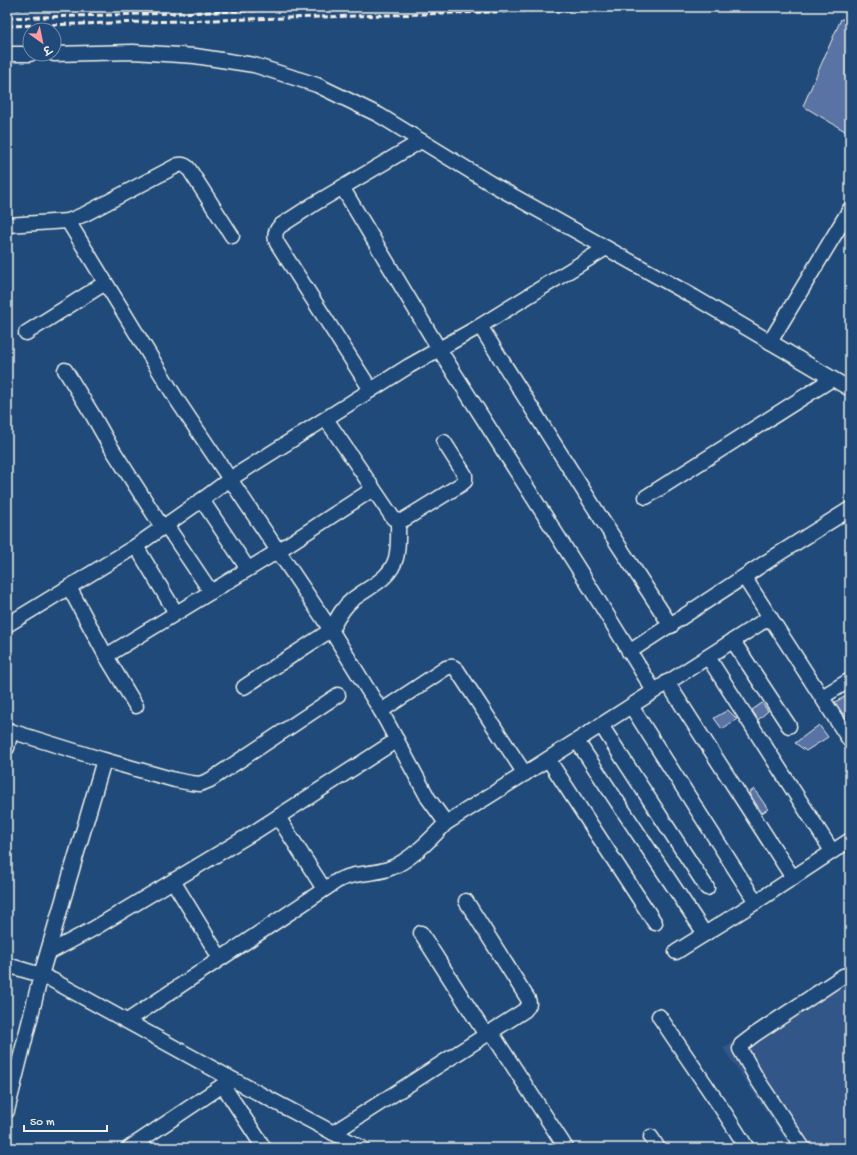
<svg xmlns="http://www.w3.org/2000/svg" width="857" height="1155" font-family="'Gochi Hand','Playpen Sans Deva',sans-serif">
  <rect width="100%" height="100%" fill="#1f4a7a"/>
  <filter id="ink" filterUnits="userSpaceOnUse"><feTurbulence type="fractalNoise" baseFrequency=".025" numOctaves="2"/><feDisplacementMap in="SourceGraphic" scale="8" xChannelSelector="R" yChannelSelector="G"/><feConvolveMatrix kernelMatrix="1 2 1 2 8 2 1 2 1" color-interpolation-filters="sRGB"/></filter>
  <g filter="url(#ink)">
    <polygon fill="#305687" points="850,968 850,1148 791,1148 723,1048"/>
    <g fill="#5973a4" stroke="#f4f1e8">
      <polygon points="841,19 850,19 850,134 803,106"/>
      <polygon points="850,694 850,725 835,702"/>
      <polygon points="762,703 768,711 758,720 752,710"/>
      <polygon points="728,710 737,719 722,729 714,718"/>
      <polygon points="819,725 828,737 806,751 795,743"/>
      <polygon points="754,789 768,809 762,813 749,793"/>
    </g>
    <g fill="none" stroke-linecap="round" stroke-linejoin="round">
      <g stroke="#f4f1e8" stroke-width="17">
        <g id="minor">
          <polyline points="7,54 30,54"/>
          <polyline points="54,54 133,52 195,56 254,65 317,85 379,115 490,183 694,297 850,389"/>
          <polyline points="342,187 439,349 583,576 654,691"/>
          <polyline points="68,221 177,400 331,630 381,711 428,798 446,823"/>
          <path d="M7,225L68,221L85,214L178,165C183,164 186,165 189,169L232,236"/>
          <polyline points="480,326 604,523 671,626"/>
          <polyline points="26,333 105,283"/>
          <polyline points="770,342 850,209"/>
          <polyline points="65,370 92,414 109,444 162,527"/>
          <path d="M371,390L277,243C274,236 275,231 280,226L314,204L421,141"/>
          <path d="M326,419L393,518C397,521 401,522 405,519L460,485L465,481V475L444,442"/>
          <polyline points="646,497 832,379"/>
          <polyline points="202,500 248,569"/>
          <polyline points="166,525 211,592"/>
          <polyline points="136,546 176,613"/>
          <polyline points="744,577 850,741"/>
          <polyline points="69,587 106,656 136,706"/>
          <polyline points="7,625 136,546 206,497 230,479 409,366 480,326 606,248"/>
          <polyline points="733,641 789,726"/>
          <polyline points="629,652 780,553 850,509"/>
          <polyline points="106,656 278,551 373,489"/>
          <polyline points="708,657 832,851"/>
          <polyline points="667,682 793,878"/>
          <path d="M244,687L331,630C337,619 342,608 352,600C368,587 390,580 396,558C399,546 398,533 398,521"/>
          <polyline points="822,697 850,680"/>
          <polyline points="631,706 756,902"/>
          <path d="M381,711L446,668C451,666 453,666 457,670L525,774"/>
          <polyline points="601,725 707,888"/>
          <polyline points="7,730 104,760 175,780 191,783 200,784 210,780 338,695"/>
          <polyline points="577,741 705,934"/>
          <polyline points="7,748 11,731"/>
          <polyline points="548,759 655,923"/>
          <polyline points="278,817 324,889"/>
          <polyline points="173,881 220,958"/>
          <polyline points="421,933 486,1035"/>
          <polyline points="676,952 756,902 850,840"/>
          <polyline points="48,953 93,929 256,831 397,740"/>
          <polyline points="7,965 41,975 52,980 228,1077 362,1148"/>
          <polyline points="659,1016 726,1115 747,1148"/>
          <path d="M127,1021L337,881C353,872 371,875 388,869C409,862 431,839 446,823L548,759L770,617"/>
          <polyline points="491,1032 566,1148"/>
          <polyline points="228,1077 226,1083 226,1090 264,1148"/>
          <polyline points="7,1111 41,975 104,760"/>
          <path d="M333,1133L525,1010C529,1006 530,1004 528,999L466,901"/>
          <polyline points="651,1137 658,1148"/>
          <polyline points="129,1148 226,1083"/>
          <polyline points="803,1148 757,1079 740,1049 741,1045 754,1035 843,976 850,974"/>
        </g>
      </g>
      <use href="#minor" stroke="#1f4a7a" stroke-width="14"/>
      <g stroke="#f4f1e8" stroke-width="3" stroke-dasharray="6 3" stroke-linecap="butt">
        <polyline points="7,9 58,7"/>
        <polyline points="7,18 379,7"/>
        <polyline points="7,26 665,7"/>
      </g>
    </g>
  </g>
  <rect width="857" height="1155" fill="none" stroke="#1f4a7a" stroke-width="24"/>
  <rect x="12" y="12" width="833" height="1131" fill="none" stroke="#f4f1e8" stroke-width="1.5" filter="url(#ink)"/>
  <g transform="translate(42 42) rotate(147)"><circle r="19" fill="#1f4a7a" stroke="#748da6"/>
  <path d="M0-3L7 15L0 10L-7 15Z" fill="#ff9aa2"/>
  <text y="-6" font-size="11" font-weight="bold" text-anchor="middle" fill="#f4f1e8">उ</text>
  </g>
  <path d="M24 1125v6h83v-6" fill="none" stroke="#f4f1e8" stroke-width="2"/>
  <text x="30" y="1125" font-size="12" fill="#f4f1e8" stroke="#1f4a7a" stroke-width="3" paint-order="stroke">50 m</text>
</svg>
